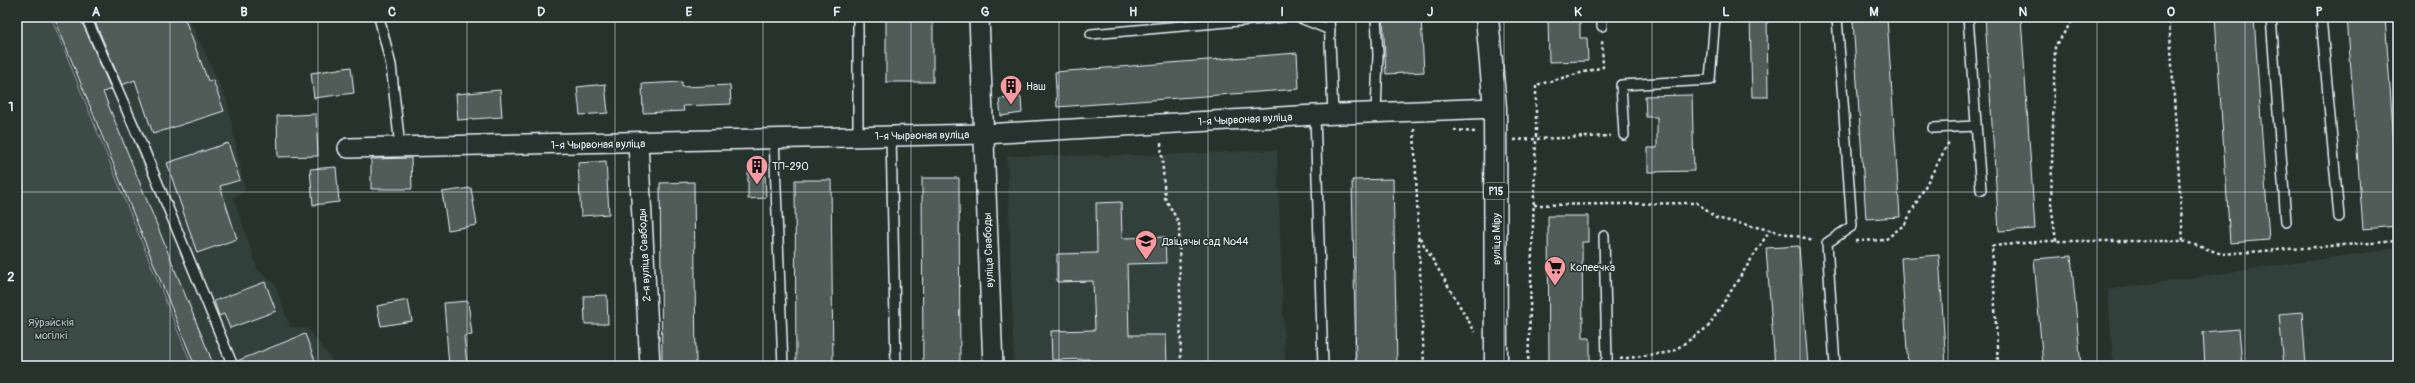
<svg xmlns="http://www.w3.org/2000/svg" width="2415" height="383" font-family="Pangolin,sans-serif">
  <rect width="100%" height="100%" fill="#26332d"/>
  <filter id="ink" filterUnits="userSpaceOnUse"><feTurbulence type="fractalNoise" baseFrequency=".025" numOctaves="2"/><feDisplacementMap in="SourceGraphic" scale="8" xChannelSelector="R" yChannelSelector="G"/><feConvolveMatrix kernelMatrix="1 2 1 2 8 2 1 2 1" color-interpolation-filters="sRGB"/></filter>
  <g filter="url(#ink)">
    <g fill="#333f3a">
      <polygon points="51,17 188,17 227,100 245,191 233,197 258,270 275,284 290,327 308,329 336,366 192,366"/>
      <polygon points="1277,150 1285,366 1014,366 1007,156 1162,155"/>
      <polygon points="2398,248 2398,366 2113,366 2108,290"/>
    </g>
    <polygon fill="#3e4b47" stroke="#939ea0" points="17,17 51,17 192,366 17,366"/>
    <g fill="#505c59" stroke="#e8f1f8">
      <polygon points="54,17 80,17 111,89 103,92 214,366 195,366"/>
      <polygon points="93,17 184,17 208,81 213,80 224,111 153,134 135,80 122,85"/>
      <rect x="886" y="17" width="47" height="65"/>
      <polygon points="1383,17 1421,17 1424,72 1386,74"/>
      <polygon points="1548,17 1580,17 1580,38 1587,38 1588,61 1549,62"/>
      <polygon points="1750,17 1767,17 1768,97 1752,97"/>
      <polygon points="1985,17 2021,17 2035,229 1999,231"/>
      <polygon points="2215,17 2254,17 2269,240 2230,243"/>
      <polygon points="2347,17 2385,17 2398,199 2398,226 2363,229"/>
      <polygon points="1887,18 1900,217 1866,219 1853,21"/>
      <polygon points="1297,53 1299,89 1057,107 1055,72"/>
      <polygon points="351,67 354,93 314,98 311,73"/>
      <polygon points="682,82 682,87 730,85 731,104 683,106 684,111 643,113 642,84"/>
      <polygon points="605,84 608,113 580,115 577,87"/>
      <polygon points="500,90 502,117 458,120 456,94"/>
      <polygon points="1692,95 1694,171 1648,172 1648,148 1657,148 1657,117 1646,117 1645,96"/>
      <polygon points="1021,97 1022,113 1001,116 999,99"/>
      <polygon points="316,114 318,156 278,157 277,116"/>
      <polygon points="228,143 240,180 220,186 237,239 197,253 167,163"/>
      <polygon points="411,158 412,189 371,189 371,159"/>
      <polygon points="606,161 609,214 581,216 578,163"/>
      <polygon points="336,167 339,202 313,205 310,169"/>
      <polygon points="748,173 765,173 766,198 748,199"/>
      <polygon points="922,178 959,178 960,366 923,366"/>
      <polygon points="1393,179 1397,366 1356,366 1352,180"/>
      <polygon points="795,180 831,180 833,366 796,366"/>
      <polygon points="694,182 696,366 662,366 660,183"/>
      <polygon points="471,188 477,225 448,230 442,192"/>
      <polygon points="1121,202 1122,238 1165,237 1166,263 1127,264 1129,335 1166,335 1167,366 1089,366 1089,359 1052,360 1051,331 1095,330 1093,281 1057,282 1057,254 1097,253 1096,203"/>
      <polygon points="1548,216 1588,216 1588,242 1582,242 1583,338 1590,338 1590,365 1549,365"/>
      <polygon points="1799,246 1808,366 1775,366 1766,248"/>
      <polygon points="1939,255 1946,366 1908,366 1901,258"/>
      <polygon points="2071,256 2081,366 2043,366 2034,259"/>
      <polygon points="265,282 276,311 230,328 224,314 219,316 214,301"/>
      <polygon points="607,295 608,324 585,324 584,296"/>
      <polygon points="408,300 412,321 381,326 377,306"/>
      <polygon points="468,301 472,335 464,336 467,366 449,366 444,303"/>
      <polygon points="2302,312 2306,366 2284,366 2279,314"/>
      <polygon points="2239,329 2242,366 2205,366 2203,332"/>
      <polygon points="305,334 317,366 239,366 237,361"/>
    </g>
    <g fill="none" stroke-linecap="round" stroke-linejoin="round">
      <g stroke="#e8f1f8" stroke-width="12">
        <g id="lane">
          <polyline points="86,17 145,152 233,366"/>
          <polyline points="379,17 391,65 400,147"/>
          <polyline points="858,17 858,136"/>
          <polyline points="1298,17 1330,30"/>
          <polyline points="1329,17 1333,114"/>
          <polyline points="1968,17 1981,190"/>
          <polyline points="2271,17 2286,222"/>
          <polyline points="2321,17 2339,217"/>
          <polyline points="1602,26 1602,17"/>
          <polyline points="1091,34 1284,17"/>
          <polyline points="1376,113 1378,55 1376,17"/>
          <polyline points="1315,115 1323,366"/>
          <polyline points="1933,128 1976,126"/>
          <polyline points="1624,135 1621,85 1710,80 1715,17"/>
          <polyline points="891,136 896,366"/>
          <polyline points="774,137 783,366"/>
          <polyline points="1602,366 1607,360 1604,236"/>
          <polyline points="1835,366 1827,243 1852,226 1837,17"/>
        </g>
      </g>
      <g stroke="#e8f1f8" stroke-width="22">
        <g id="street">
          <polyline points="979,17 993,366"/>
          <polyline points="638,143 650,366"/>
          <polyline points="348,148 984,134 1315,115 1495,108"/>
        </g>
      </g>
      <g stroke="#e8f1f8" stroke-width="25">
        <polyline id="primary" points="1487,17 1495,108 1496,366"/>
      </g>
      <g stroke="#e8f1f8" stroke-width="2.5" stroke-dasharray="3 3" stroke-linecap="butt">
        <polyline points="1414,129 1424,366"/>
        <polyline points="1454,130 1475,132"/>
        <polyline points="1514,140 1536,139 1536,85 1603,67 1602,40"/>
        <polyline points="1161,143 1165,198 1179,223 1181,366"/>
        <polyline points="1534,205 1697,203 1716,218 1814,240"/>
        <polyline points="1420,238 1475,332"/>
        <polyline points="1856,241 1885,240 1905,224 1949,142"/>
        <polyline points="2056,241 2051,203 2055,46 2075,17"/>
        <polyline points="2183,241 2222,254 2398,241"/>
        <polyline points="1620,359 1672,352 1708,327 1770,230"/>
        <polyline points="1528,366 1536,139 1611,136"/>
        <polyline points="1998,366 1992,246 2048,241 2183,241 2169,17"/>
      </g>
      <use href="#lane" stroke="#26332d" stroke-width="9"/>
      <use href="#street" stroke="#26332d" stroke-width="19"/>
      <use href="#primary" stroke="#26332d" stroke-width="22"/>
    </g>
  </g>
  <path fill="none" stroke="#e8f1f8" stroke-width="1" stroke-opacity="0.55" d="M170,17V366M318,17V366M467,17V366M615,17V366M763,17V366M911,17V366M1059,17V366M1208,17V366M1356,17V366M1504,17V366M1652,17V366M1800,17V366M1948,17V366M2097,17V366M2245,17V366M17,192H2398"/>
  <defs>
    <g id="building-pin" transform="scale(1.15)"><path d="M0 17L-7.5 6A9.5 9.5 0 1 1 7.5 6Z" fill="#ff9aa2" stroke="#26332d"/><path d="M-4-6H4V6H1V3H-1V6H-4ZM-2.5-4.3h1.7v1.8h-1.7ZM.8-4.3h1.7v1.8H.8ZM-2.5-1h1.7V.8h-1.7ZM.8-1h1.7V.8H.8Z" fill="#111"/></g>
    <g id="school-pin" transform="scale(1.15)"><path d="M0 17L-7.5 6A9.5 9.5 0 1 1 7.5 6Z" fill="#ff9aa2" stroke="#26332d"/><path d="M0-5L7-2L0 1L-7-2ZM-4 1L0 2.5L4 1V4Q0 6-4 4Z" fill="#111"/></g>
    <g id="supermarket-pin" transform="scale(1.15)"><path d="M0 17L-7.5 6A9.5 9.5 0 1 1 7.5 6Z" fill="#ff9aa2" stroke="#26332d"/><path d="M-6-5.5h2.5l.6 2H6L4.5 2H-2.5L-4.4-4H-6ZM-1.5 3.2a1.3 1.3 0 1 0 .1 0ZM3 3.2a1.3 1.3 0 1 0 .1 0Z" fill="#111"/></g>
  </defs>
  <g fill-rule="evenodd">
    <use href="#building-pin" x="1011" y="86"/>
    <use href="#building-pin" x="757" y="166"/>
    <use href="#school-pin" x="1146" y="241"/>
    <use href="#supermarket-pin" x="1555" y="267"/>
  </g>
  <g text-anchor="middle" stroke-width="3" stroke-linejoin="round" paint-order="stroke">
    <rect fill="#26332d" stroke="#aeb8bb" stroke-width="1" x="1484" y="183" width="24" height="16" rx="3"/>
    <g font-size="10" font-weight="bold" fill="#e8f1f8">
      <text x="1496" y="195">Р15</text>
    </g>
    <g font-size="11" fill="#e8f1f8" stroke="#26332d" text-anchor="start">
      <text x="1026" y="90">Наш</text>
      <text x="772" y="170">ТП-290</text>
      <text x="1162" y="245">Дзіцячы сад №44</text>
      <text x="1570" y="271">Копеечка</text>
    </g>
    <g font-size="11" fill="#e8f1f8" stroke="#26332d">
      <text transform="translate(1245 119) rotate(-3)" y="4">1-я Чырвоная вуліца</text>
      <text transform="translate(922 135) rotate(-1)" y="4">1-я Чырвоная вуліца</text>
      <text transform="translate(598 144) rotate(-1)" y="4">1-я Чырвоная вуліца</text>
      <text transform="translate(1496 239) rotate(-90)" y="4">вуліца Міру</text>
      <text transform="translate(988 250) rotate(-92)" y="4">вуліца Свабоды</text>
      <text transform="translate(644 255) rotate(-93)" y="4">2-я вуліца Свабоды</text>
    </g>
    <g font-size="11" fill="#b5bfc3" stroke="#26332d">
      <text x="51" y="326">Яўрэйскія<tspan x="51" dy="13">могілкі</tspan></text>
    </g>
  </g>
  <rect width="2415" height="383" fill="none" stroke="#26332d" stroke-width="44"/>
  <rect x="22" y="22" width="2371" height="339" fill="none" stroke="#e8f1f8" stroke-width="1.5"/>
  <g font-size="13" text-anchor="middle" font-weight="bold" fill="#e8f1f8">
    <text x="96" y="16">A</text>
    <text x="244" y="16">B</text>
    <text x="392" y="16">C</text>
    <text x="541" y="16">D</text>
    <text x="689" y="16">E</text>
    <text x="837" y="16">F</text>
    <text x="985" y="16">G</text>
    <text x="1133" y="16">H</text>
    <text x="1282" y="16">I</text>
    <text x="1430" y="16">J</text>
    <text x="1578" y="16">K</text>
    <text x="1726" y="16">L</text>
    <text x="1874" y="16">M</text>
    <text x="2023" y="16">N</text>
    <text x="2171" y="16">O</text>
    <text x="2319" y="16">P</text>
    <text x="11" y="111">1</text>
    <text x="11" y="281">2</text>
  </g>
</svg>
